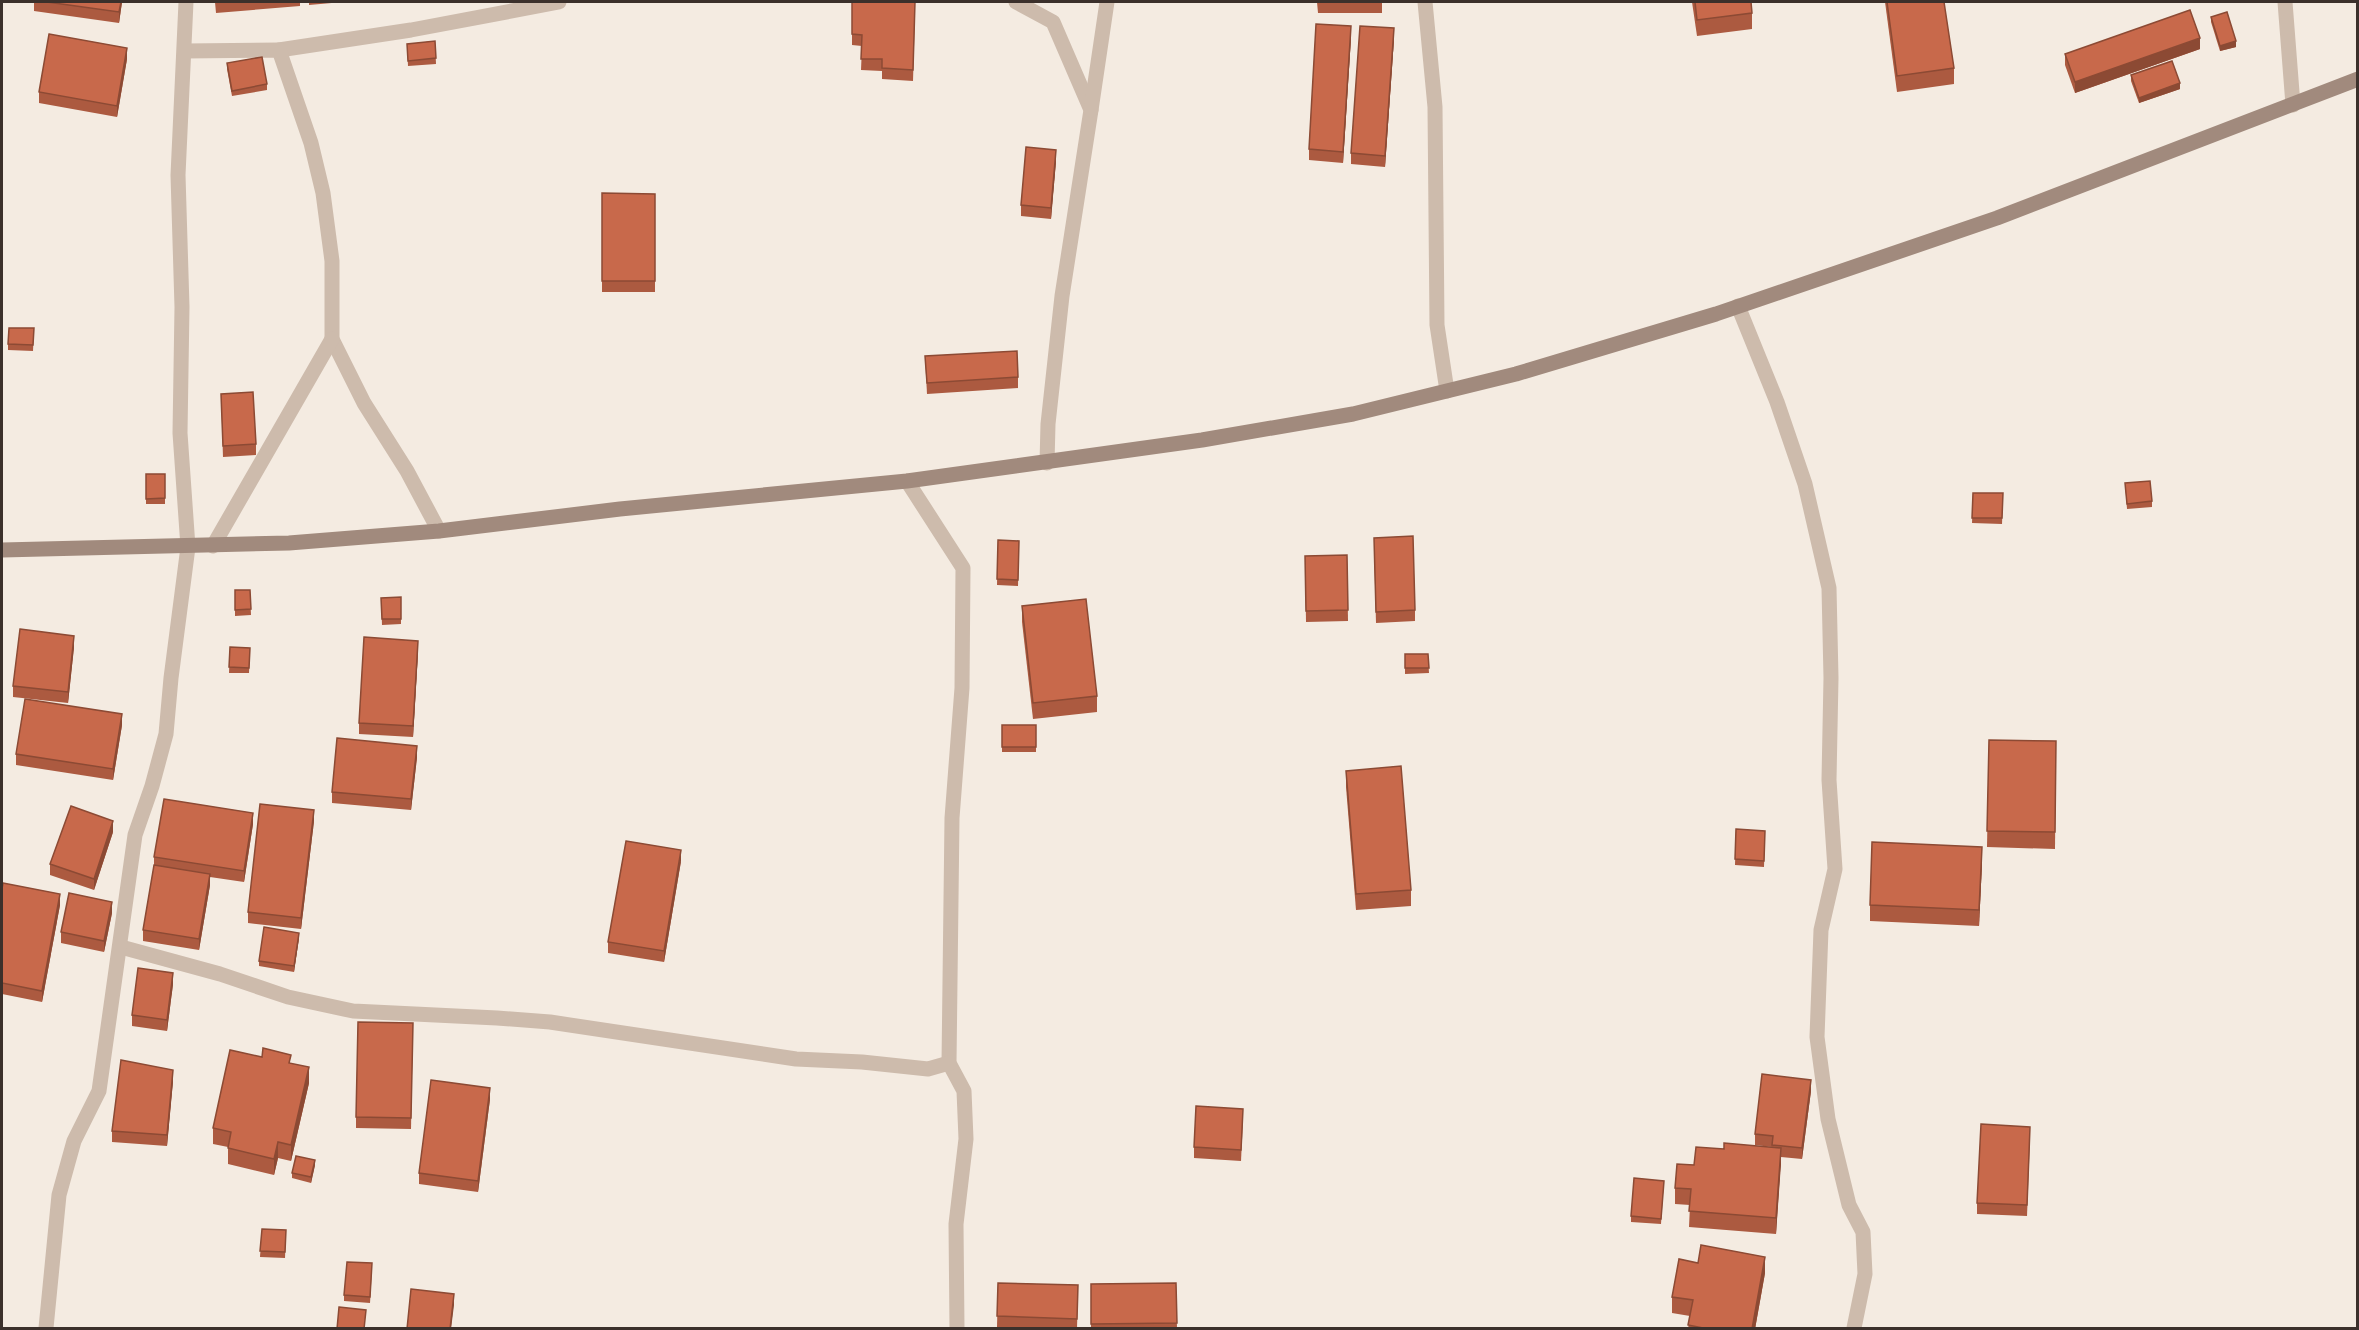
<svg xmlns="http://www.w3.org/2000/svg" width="2359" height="1330" font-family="Figtree,sans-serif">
  <rect width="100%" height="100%" fill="#f4ebe1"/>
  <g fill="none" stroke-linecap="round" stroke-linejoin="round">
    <g stroke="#cdbbac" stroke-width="15">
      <polyline points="1016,2 1053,22 1091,110 1062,296 1048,424 1047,463"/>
      <polyline points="1425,2 1435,107 1437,325 1447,391"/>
      <polyline points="2285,2 2293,105"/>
      <polyline points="279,50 411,30 559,2"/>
      <polyline points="185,51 279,50 311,143 323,193 332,261 332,339 364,403 407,471 439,531"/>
      <polyline points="1091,110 1107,2"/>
      <polyline points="1738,306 1777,402 1805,484 1829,588 1831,678 1829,780 1835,869 1821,930 1817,1037 1828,1119 1849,1205 1863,1232 1865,1274 1854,1328"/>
      <polyline points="907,481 963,568 962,688 952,818 949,1063 964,1091 966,1139 956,1224 957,1328"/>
      <polyline points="213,546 332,339"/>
      <polyline points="121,947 220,974 288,997 353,1011 497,1018 550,1022 796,1059 862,1062 928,1069 949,1063"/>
      <polyline points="46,1328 59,1195 74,1141 99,1091 135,835 152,786 166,734 171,678 188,547 180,433 182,307 178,175 186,2"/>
    </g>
    <polyline stroke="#a18a7d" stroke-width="15" points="2,550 289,543 439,531 620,509 907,481 1202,440 1353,414 1516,374 1716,314 1997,218 2358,79"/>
  </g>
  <g fill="#ac5a40">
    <polygon points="34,2 122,2 119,23 34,11"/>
    <polygon points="215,2 300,2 300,6 216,13"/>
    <polygon points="309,2 343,2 309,5"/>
    <polygon points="852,2 915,13 913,81 882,79 882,71 861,70 862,46 852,45"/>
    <polygon points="1317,2 1382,2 1382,13 1318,13"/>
    <polygon points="1692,2 1751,2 1752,13 1752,29 1697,36"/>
    <polygon points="1885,2 1944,2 1954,68 1954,84 1897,92"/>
    <polygon points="2211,17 2236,47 2220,51 2211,22"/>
    <polygon points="1351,37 1343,163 1309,160 1309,149"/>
    <polygon points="1394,39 1385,167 1351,164 1351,153"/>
    <polygon points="435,41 436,64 408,66 407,44"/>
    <polygon points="2200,49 2075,93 2065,65 2065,54"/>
    <polygon points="127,59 117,117 39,103 39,92"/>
    <polygon points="227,63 267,84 267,90 232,96 227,69"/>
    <polygon points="2131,75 2180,89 2139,103 2131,81"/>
    <polygon points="1056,161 1051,219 1021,216 1021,205"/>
    <polygon points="602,193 655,194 655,292 602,292"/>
    <polygon points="34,328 33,351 8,350 8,344"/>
    <polygon points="925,356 1018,377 1018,388 927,394"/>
    <polygon points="221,394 256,444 256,455 223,457"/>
    <rect x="146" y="474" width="19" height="30"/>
    <polygon points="2125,483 2152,501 2152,507 2127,509"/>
    <polygon points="1973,493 2003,493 2002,524 1972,523"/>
    <polygon points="998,540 1019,541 1018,586 997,585"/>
    <polygon points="1374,549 1415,610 1415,621 1376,623"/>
    <polygon points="1347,555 1348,621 1306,622 1305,556"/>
    <polygon points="235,590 250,590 251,615 235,616"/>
    <polygon points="401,597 401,624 382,625 381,598"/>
    <polygon points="1022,606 1097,696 1097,712 1033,719 1022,622"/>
    <polygon points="74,647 68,703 13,697 13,686"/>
    <polygon points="230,647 250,648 249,673 229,673"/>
    <polygon points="418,652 413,737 359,734 359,723"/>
    <polygon points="1405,654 1428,654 1429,673 1405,674"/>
    <polygon points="122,725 113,780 16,765 16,754"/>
    <rect x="1002" y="725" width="34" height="27"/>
    <polygon points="1989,740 2056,741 2055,849 1987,847"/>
    <polygon points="417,757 411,810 332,803 332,792"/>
    <polygon points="1346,771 1411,890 1411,906 1356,910 1346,787"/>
    <polygon points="314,821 301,929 248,923 248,912"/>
    <polygon points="253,824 244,882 210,877 210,885 199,950 143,941 143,930 154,865 154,857"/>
    <polygon points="1736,829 1765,831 1764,867 1735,865"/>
    <polygon points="113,832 94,890 50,875 50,864"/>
    <polygon points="681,861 664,962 608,953 608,942"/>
    <polygon points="1982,863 1979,926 1870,921 1870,905"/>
    <polygon points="2,889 60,905 42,1002 2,994"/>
    <polygon points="112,913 104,952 61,943 61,932"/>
    <polygon points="299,938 294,972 259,966 259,961"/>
    <polygon points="173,984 167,1031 132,1026 132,1015"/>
    <polygon points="413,1023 411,1129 356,1128 356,1117"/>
    <polygon points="291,1064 309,1083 291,1161 278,1158 274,1175 228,1164 228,1147 213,1144 213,1128"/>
    <polygon points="173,1081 167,1146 112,1142 112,1131"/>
    <polygon points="1811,1091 1802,1159 1781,1157 1776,1234 1689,1227 1690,1205 1675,1204 1675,1188 1694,1165 1724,1149 1772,1147 1755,1145 1755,1134"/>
    <polygon points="490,1099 478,1192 419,1184 419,1173"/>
    <polygon points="1243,1120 1241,1161 1194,1158 1194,1147"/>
    <polygon points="2030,1138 2027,1216 1977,1214 1977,1203"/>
    <polygon points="315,1165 311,1183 292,1178 292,1173"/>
    <polygon points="1664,1181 1661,1224 1631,1222 1631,1216"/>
    <polygon points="262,1229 286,1230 285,1258 260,1257"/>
    <polygon points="1698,1263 1765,1273 1755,1329 1688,1329 1690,1316 1672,1313 1672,1297"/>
    <polygon points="372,1269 370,1303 344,1301 344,1295"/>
    <polygon points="998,1283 1078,1285 1077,1329 997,1327"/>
    <polygon points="1176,1283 1177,1329 1091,1329 1091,1284"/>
  </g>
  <g fill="#8c4a34">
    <polygon points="121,2 122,2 119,23 119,12"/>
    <polygon points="1351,26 1351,37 1343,163 1343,152"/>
    <polygon points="1394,28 1394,39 1385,167 1385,156"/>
    <polygon points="2200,38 2200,49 2075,93 2075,82"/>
    <polygon points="2236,41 2236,47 2220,51 2220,46"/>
    <polygon points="127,48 127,59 117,117 117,106"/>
    <polygon points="2180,83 2180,89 2139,103 2139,98"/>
    <polygon points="1056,150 1056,161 1051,219 1051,208"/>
    <polygon points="74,636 74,647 68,703 68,692"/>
    <polygon points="418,641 418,652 413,737 413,726"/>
    <polygon points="122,714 122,725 113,780 113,769"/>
    <polygon points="417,746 417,757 411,810 411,799"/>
    <polygon points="314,810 314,821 301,929 301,918"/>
    <polygon points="253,813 253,824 244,882 244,871"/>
    <polygon points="113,821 113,832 94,890 94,879"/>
    <polygon points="1982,847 1982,863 1979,926 1979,910"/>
    <polygon points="681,850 681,861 664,962 664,951"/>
    <polygon points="210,874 210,885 199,950 199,939"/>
    <polygon points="60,894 60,905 42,1002 42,991"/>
    <polygon points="112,902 112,913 104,952 104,941"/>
    <polygon points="299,933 299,938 294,972 294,966"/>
    <polygon points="173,973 173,984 167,1031 167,1020"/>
    <polygon points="309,1067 309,1083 291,1161 291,1145"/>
    <polygon points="173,1070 173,1081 167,1146 167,1135"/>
    <polygon points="1811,1080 1811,1091 1802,1159 1802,1148"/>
    <polygon points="490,1088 490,1099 478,1192 478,1181"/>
    <polygon points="278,1142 278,1158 274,1175 274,1159"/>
    <polygon points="1781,1148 1781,1164 1776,1234 1776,1218"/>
    <polygon points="315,1160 315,1165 311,1183 311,1177"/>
    <polygon points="1765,1257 1765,1273 1755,1329 1752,1329"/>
    <polygon points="454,1294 454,1305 451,1329 450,1329"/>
  </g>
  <g fill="#c8694b" stroke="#8c4a34" stroke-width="1.5">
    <polygon points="47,2 121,2 119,12"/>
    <polygon points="852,2 915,2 913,70 882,68 882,59 861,59 862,35 852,34"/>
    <polygon points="1695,2 1751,2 1752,13 1697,20"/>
    <polygon points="1887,2 1944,2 1954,68 1897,76"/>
    <polygon points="2190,10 2200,38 2075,82 2065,54"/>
    <polygon points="2227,12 2236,41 2220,46 2211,17"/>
    <polygon points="1316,24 1351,26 1343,152 1309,149"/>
    <polygon points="1360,26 1394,28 1385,156 1351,153"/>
    <polygon points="49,34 127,48 117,106 39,92"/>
    <polygon points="435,41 436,58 408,61 407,44"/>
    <polygon points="262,57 267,84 232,91 227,63"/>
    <polygon points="2172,61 2180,83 2139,98 2131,75"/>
    <polygon points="1026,147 1056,150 1051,208 1021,205"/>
    <polygon points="602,193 655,194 655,281 602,281"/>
    <polygon points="9,328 34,328 33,345 8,344"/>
    <polygon points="1017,351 1018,377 927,383 925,356"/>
    <polygon points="253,392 256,444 223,446 221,394"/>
    <polygon points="146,474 165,474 165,498 146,499"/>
    <polygon points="2150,481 2152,501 2127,504 2125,483"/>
    <polygon points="1973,493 2003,493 2002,518 1972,518"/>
    <polygon points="1413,536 1415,610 1376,612 1374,538"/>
    <polygon points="998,540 1019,541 1018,580 997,579"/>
    <polygon points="1347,555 1348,610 1306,611 1305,556"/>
    <polygon points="235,590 250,590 251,609 235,610"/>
    <polygon points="401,597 401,619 382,619 381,598"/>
    <polygon points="1086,599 1097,696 1033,703 1022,606"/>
    <polygon points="20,629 74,636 68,692 13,686"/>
    <polygon points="364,637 418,641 413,726 359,723"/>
    <polygon points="230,647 250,648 249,668 229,667"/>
    <polygon points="1405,654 1428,654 1429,668 1405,668"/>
    <polygon points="25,699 122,714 113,769 16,754"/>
    <rect x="1002" y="725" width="34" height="22"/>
    <polygon points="337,738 417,746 411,799 332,792"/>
    <polygon points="1989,740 2056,741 2055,832 1987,831"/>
    <polygon points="1401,766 1411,890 1356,894 1346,771"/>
    <polygon points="164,799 253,813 244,871 154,857"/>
    <polygon points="260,804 314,810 301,918 248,912"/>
    <polygon points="71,806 113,821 94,879 50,864"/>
    <polygon points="1736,829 1765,831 1764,861 1735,859"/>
    <polygon points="626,841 681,850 664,951 608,942"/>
    <polygon points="1872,842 1982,847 1979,910 1870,905"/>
    <polygon points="154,865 210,874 199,939 143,930"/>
    <polygon points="3,883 60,894 42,991 2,983 2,889"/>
    <polygon points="69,893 112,902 104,941 61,932"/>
    <polygon points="264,927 299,933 294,966 259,961"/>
    <polygon points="138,968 173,973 167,1020 132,1015"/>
    <polygon points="358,1022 413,1023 411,1118 356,1117"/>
    <polygon points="263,1048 291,1055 289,1063 309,1067 291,1145 278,1142 274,1159 228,1148 231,1132 213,1128 230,1050 262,1057"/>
    <polygon points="121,1060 173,1070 167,1135 112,1131"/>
    <polygon points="1762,1074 1811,1080 1802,1148 1772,1145 1773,1136 1755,1134"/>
    <polygon points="431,1080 490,1088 478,1181 419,1173"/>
    <polygon points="1196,1106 1243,1109 1241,1150 1194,1147"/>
    <polygon points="1981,1124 2030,1127 2027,1205 1977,1203"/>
    <polygon points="1724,1143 1781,1148 1776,1218 1689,1211 1691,1189 1675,1188 1677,1164 1694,1165 1696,1147 1724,1149"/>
    <polygon points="296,1156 315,1160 311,1177 292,1173"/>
    <polygon points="1634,1178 1664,1181 1661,1219 1631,1216"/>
    <polygon points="262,1229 286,1230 285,1252 260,1251"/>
    <polygon points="1701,1245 1765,1257 1752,1329 1708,1329 1688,1325 1693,1300 1672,1297 1679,1259 1698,1263"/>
    <polygon points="347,1262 372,1263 370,1297 344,1295"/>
    <polygon points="998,1283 1078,1285 1077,1319 997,1316"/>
    <polygon points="1176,1283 1177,1323 1091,1324 1091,1284"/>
    <polygon points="411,1289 454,1294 450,1329 407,1329"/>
    <polygon points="339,1307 366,1310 364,1329 337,1329"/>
  </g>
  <rect width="2359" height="1330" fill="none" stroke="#3b302b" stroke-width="6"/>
</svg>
